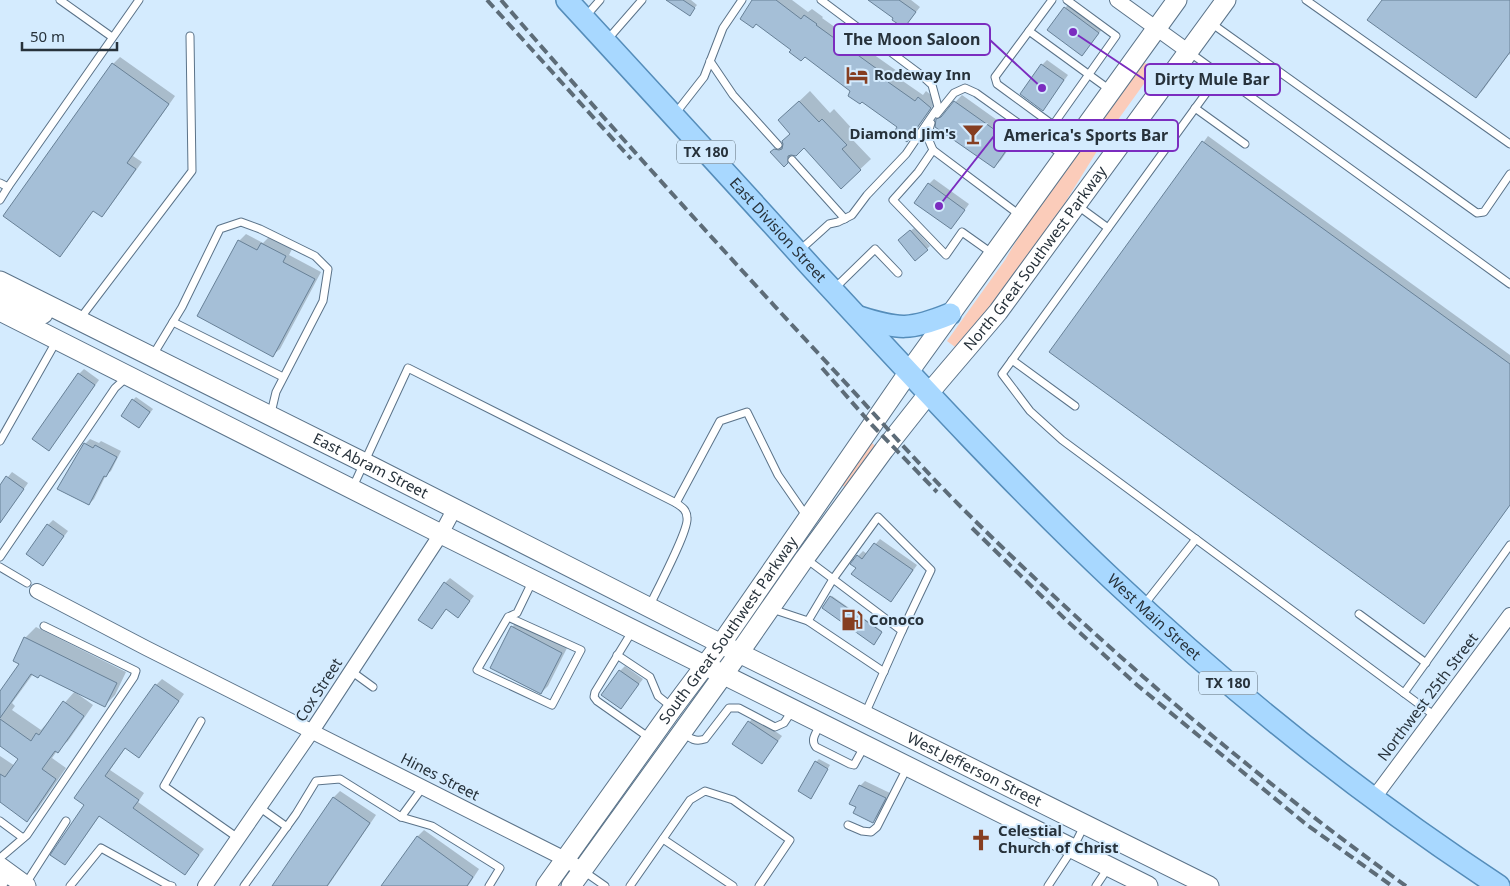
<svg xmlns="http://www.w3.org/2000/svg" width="1510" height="886" font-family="'Noto Sans',sans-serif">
  <rect width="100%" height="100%" fill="#d4ebfe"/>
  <g fill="#fbccba">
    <polygon points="1141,62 1148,64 1152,69 1151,74 1107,135 1058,214 1003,291 955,347 947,341 1005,260 1045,192"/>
    <polygon points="869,440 875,446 845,487 841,485"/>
  </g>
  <g fill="#0003" fill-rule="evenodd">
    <polygon points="678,0 691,0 697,5 692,11"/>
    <polygon points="755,0 792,0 808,12 812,9 823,17 822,18 897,71 894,75 923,95 926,91 937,100 914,133 907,140 899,127 805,55 792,49"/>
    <polygon points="870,0 911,0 920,7 904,27 895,18"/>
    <polygon points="1383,0 1510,0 1510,55 1509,54 1483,90 1476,97"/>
    <polygon points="1070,3 1103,28 1087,49 1065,8"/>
    <polygon points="120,57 175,96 133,156 142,162 108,209 102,215 94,210 67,248 60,255 113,64"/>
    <polygon points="1047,60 1068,75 1047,104 1042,65"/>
    <polygon points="810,91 830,113 834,109 856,133 851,138 871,159 841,187 804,146 784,165 772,152 792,133 790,110"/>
    <polygon points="962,95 1018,135 1001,160 994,167 937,120 947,111"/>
    <polygon points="1208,136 1510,355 1510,505 1429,617 1051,352"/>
    <polygon points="934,179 969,204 956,222 929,184"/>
    <polygon points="914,228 930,246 916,259 900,240"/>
    <polygon points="246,234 263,243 269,237 292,249 289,255 321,272 280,349 273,355 239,241"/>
    <polygon points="84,369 99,380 49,450 79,374"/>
    <polygon points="136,397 153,409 139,427 133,400"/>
    <polygon points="90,439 99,443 101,441 121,451 111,471 106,475 94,499 89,504 85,444"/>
    <polygon points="12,472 28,483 0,523 0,487"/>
    <polygon points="53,520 68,531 43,564 48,525"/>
    <polygon points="880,539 917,565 896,595 858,556 863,551 867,554"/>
    <polygon points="450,578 474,596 458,616 447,608 432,628 445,583"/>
    <polygon points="832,596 882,631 874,643 831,597"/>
    <polygon points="519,620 568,646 548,686 541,693 512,627"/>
    <path d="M36,627L126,672L115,695L105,705L76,691L75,692L93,705L68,741L57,751L52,758L66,768L37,810L27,820L0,801V756L15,766L20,758L0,744V693L21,664L25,638ZM33,674H41L75,691L41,730L12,710L15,706L12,703Z"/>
    <polygon points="625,666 643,679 621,707 620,671"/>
    <polygon points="162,679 184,694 145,750 139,756 126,747 110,770 144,793 138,802 204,849 185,873 100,815 71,857 65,864 85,804 156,685"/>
    <polygon points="754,716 782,736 762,763 734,743"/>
    <polygon points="819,759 830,765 811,797 816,762"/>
    <polygon points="865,781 890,793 878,816 873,821 858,807 860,786"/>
    <polygon points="340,791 376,815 328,886 273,886 333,798"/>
    <polygon points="424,830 479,869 468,886 383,886 417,837"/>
  </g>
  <g fill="#a5bfd7" stroke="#688197">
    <polygon points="666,0 683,0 695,8 690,16"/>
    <polygon points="752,0 776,0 801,19 804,15 817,24 816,25 891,79 888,82 915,101 918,97 931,108 907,142 894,132 897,127 862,102 860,104 848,96 850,91 805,57 801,61 789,52 791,50 756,24 753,28 740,19"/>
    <polygon points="868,0 899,0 916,12 904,28 892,20 893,18"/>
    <polygon points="1382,0 1510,0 1510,52 1476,98 1367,20"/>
    <polygon points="1064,7 1099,33 1082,56 1047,30"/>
    <polygon points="112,63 169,104 127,163 136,169 102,217 93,211 60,257 3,216"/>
    <polygon points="1041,64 1064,80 1043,111 1020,94"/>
    <polygon points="799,101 819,122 822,119 847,145 842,149 861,170 841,189 804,148 796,156 791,155 788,156 788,163 784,167 770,152 774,149 779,150 782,149 783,144 782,141 790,134 778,120"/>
    <polygon points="954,101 1012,142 994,168 935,127 936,119 941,117"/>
    <polygon points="1202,141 1510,364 1510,505 1424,624 1049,352"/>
    <polygon points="928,183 965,210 951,229 914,203"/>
    <polygon points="910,230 928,250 915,261 898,240"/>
    <polygon points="238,240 257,250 261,243 286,256 283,262 315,279 273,357 197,316"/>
    <polygon points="78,373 95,385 49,451 32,439"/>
    <polygon points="132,399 150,412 139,428 121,416"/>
    <polygon points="84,443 93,448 95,445 117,457 106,477 104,476 89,505 57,489"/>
    <polygon points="6,476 24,489 0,523 0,485"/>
    <polygon points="47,524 64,536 43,566 26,554"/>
    <polygon points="874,543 913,570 891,602 851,574 856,568 850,564 857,555 862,559"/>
    <polygon points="444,582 470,601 458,618 446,609 432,629 418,620"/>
    <polygon points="830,596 882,632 874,645 822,608"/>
    <polygon points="511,626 562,653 541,694 490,668"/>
    <polygon points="24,637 117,683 105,707 40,675 38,678 31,674 0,718 0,691 19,664 13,661"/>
    <polygon points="619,670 639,684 621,709 601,695"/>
    <polygon points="155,684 179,701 139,758 125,748 105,776 139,800 133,808 199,855 185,875 99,816 65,865 50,855 84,805 74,798"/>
    <polygon points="63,701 84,716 58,753 55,751 42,769 56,779 27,822 0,802 0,774 5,777 18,759 0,746 0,719 31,741 36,733 39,735"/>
    <polygon points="748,721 778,741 762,764 732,744"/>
    <polygon points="815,761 828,769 811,799 798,791"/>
    <polygon points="859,785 886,798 873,823 853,813 856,807 849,804"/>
    <polygon points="333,797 370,823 327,886 272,886"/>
    <polygon points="417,836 473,877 467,886 381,886"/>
  </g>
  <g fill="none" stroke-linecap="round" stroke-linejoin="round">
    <g stroke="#5b7389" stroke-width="9">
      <g id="lane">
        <polyline points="60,0 112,37"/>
        <polyline points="1052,0 995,77 997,84 1053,125 1116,36 1067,0"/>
        <polyline points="1306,0 1510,144"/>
        <polyline points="586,16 600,0"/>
        <polyline points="1211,23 1477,213 1484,212 1510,174"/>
        <polyline points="1029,31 1110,90"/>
        <polyline points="608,39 642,0"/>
        <polyline points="1189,52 1510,284"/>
        <polyline points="710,61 733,95 778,145"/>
        <polyline points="1220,74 1002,374 1030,411 1062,440 1435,716"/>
        <polyline points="1195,108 1245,144"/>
        <polyline points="675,114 704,77 723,28 742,0"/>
        <polyline points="937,114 954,93 965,88 976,93 1064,156"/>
        <polyline points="931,123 927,136 933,150 1021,216"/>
        <polyline points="933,150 918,172 893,200 946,255 962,232 993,254"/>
        <polyline points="792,160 845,219"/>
        <polyline points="0,183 8,187 139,0"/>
        <polyline points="0,200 8,187"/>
        <polyline points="1078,206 1108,228"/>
        <polyline points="799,251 829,224 838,222 852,215 867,195 906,154 938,107 932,85 920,74 821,0"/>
        <polyline points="835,288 875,249 898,273"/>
        <polyline points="79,320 192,171 190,36"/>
        <polyline points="173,322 283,377"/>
        <polyline points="153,355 182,307 220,229 241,222 260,229 315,256 328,269 323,301 276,392 271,413"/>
        <polyline points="1012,360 1075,406"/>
        <polyline points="0,441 57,340"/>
        <polyline points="352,489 408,368 676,503 720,421 747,412 778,475 807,517"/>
        <polyline points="0,557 115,388 126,378"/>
        <polyline points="805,558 833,579 878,517 931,570 902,631"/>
        <polyline points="0,567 27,583"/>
        <polyline points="1143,606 1196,539"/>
        <path d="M649,607C656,592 689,530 687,518C687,510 682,507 676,503"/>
        <polyline points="772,609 808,621 833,579 902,631 865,714"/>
        <polyline points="1359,614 1426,663"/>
        <polyline points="508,617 581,650 552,705 477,670 508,617 517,613 533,580"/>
        <polyline points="808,621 884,672"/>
        <polyline points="633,630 595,692 594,697 597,701 651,739"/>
        <polyline points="617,655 650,677 658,696 673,708"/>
        <polyline points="351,671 373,687"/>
        <polyline points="1404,693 1510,545"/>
        <polyline points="201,721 164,786 238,838"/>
        <path d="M820,725C816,733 810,740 816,747L850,764L854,765L864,747"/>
        <path d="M683,733C691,739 695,742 705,739L729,708H739L775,727L784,723L792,711"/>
        <polyline points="259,807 287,827"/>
        <polyline points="401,817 423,787"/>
        <polyline points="0,821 23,838"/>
        <polyline points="848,825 862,831 871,832 877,827 907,768"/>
        <polyline points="663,839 733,886"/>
        <polyline points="0,858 27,835 134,677 136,671 44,626"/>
        <polyline points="582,870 605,886"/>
        <polyline points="25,885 66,821"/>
        <polyline points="70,886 101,848 168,885 172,886"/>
        <polyline points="244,886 296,814 316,781 340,779 401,817 432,826 500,868 489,886"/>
        <polyline points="630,886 690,800 705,791 733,800 790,840 759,886"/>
        <polyline points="1048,886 1073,848 1084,826"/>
        <polyline points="1096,886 1108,868"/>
      </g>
    </g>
    <g stroke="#5b7389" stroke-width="16">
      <g id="street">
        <polyline points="1117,0 1189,52"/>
        <polyline points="37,591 146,648 565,859 582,870"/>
        <polyline points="1373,799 1510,615"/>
        <polyline points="0,883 7,873"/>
        <polyline points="205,886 312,731 441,534 455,508"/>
      </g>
    </g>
    <g stroke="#5b7389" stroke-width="21">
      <g id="secondary">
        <path id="s1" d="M0,281L363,462L739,653L1209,886"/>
        <polyline points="0,299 43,314"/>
        <polyline points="0,311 441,534 1148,886"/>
        <polyline points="0,867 26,886"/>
        <path id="s2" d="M546,886L673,708L721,644L908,373L1177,0"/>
        <path id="s3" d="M571,886L739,653L805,558L884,450L929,393L998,312L1226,0"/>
      </g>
    </g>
    <g stroke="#558dba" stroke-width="24">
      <g id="primary">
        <path id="s4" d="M567,0C649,89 731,178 812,268C910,374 1008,481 1113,580C1233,693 1362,796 1499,886"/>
        <path d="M859,317C899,330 911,330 950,314"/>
      </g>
    </g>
    <use href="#lane" stroke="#fff" stroke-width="7"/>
    <use href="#street" stroke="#fff" stroke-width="14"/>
    <use href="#secondary" stroke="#fff" stroke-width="19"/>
    <use href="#primary" stroke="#a8d8ff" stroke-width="21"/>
    <g stroke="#5d6c78" stroke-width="4" stroke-dasharray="10 5" stroke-linecap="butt">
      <polyline points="487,0 631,159"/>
      <path d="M501,0C608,124 718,245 829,365C874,413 918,464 964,510C1102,646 1249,773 1406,886"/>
      <polyline points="822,368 872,425 937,492"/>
      <polyline points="972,528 1066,620 1137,685 1307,825 1392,886"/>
    </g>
  </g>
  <defs>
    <g id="hotel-bare" transform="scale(1.725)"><path d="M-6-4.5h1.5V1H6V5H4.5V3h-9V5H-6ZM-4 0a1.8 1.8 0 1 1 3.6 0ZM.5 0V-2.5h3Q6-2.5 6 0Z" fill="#863e21" stroke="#d4ebfe" stroke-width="2.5" paint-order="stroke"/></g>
    <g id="bar-bare" transform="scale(1.725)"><path d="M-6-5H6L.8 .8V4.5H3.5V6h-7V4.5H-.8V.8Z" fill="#863e21" stroke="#d4ebfe" stroke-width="2.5" paint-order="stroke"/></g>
    <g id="fuel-bare" transform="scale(1.725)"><path d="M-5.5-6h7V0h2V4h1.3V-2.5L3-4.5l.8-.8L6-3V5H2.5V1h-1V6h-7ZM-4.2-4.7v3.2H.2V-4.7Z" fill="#863e21" stroke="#d4ebfe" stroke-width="2.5" paint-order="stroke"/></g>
    <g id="church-bare" transform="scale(1.725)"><path d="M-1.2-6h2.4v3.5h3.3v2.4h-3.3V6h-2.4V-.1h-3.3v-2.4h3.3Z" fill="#863e21" stroke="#d4ebfe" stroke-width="2.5" paint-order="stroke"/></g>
  </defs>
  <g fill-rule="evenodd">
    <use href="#hotel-bare" x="857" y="75"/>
    <use href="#bar-bare" x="973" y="134"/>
    <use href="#fuel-bare" x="852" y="620"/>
    <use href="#church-bare" x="981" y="840"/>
  </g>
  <g text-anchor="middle" stroke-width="4" stroke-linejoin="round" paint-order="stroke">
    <g fill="#d4ebfe" stroke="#5b6a76" stroke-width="1">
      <rect x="677" y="140.5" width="58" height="23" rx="4"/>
      <rect x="1199" y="671.5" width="58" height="23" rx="4"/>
    </g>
    <g font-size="14" font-weight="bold" fill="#27323b">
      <text x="706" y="157">TX 180</text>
      <text x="1228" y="688">TX 180</text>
    </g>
    <g font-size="15" font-weight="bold" fill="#27323b" stroke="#d4ebfe" text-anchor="start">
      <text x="874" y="80">Rodeway Inn</text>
      <text x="956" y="139" text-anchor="end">Diamond Jim's</text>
      <text x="869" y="625">Conoco</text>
      <text x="998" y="836">Celestial<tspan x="998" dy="17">Church of Christ</tspan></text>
    </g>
    <g font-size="15" fill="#27323b" stroke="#d4ebfe">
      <text dy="5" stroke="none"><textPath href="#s4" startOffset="312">East Division Street</textPath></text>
      <text dy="5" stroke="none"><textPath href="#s3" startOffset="781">North Great Southwest Parkway</textPath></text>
      <text dy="5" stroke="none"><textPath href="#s1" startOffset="414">East Abram Street</textPath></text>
      <text dy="5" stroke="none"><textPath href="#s4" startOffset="852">West Main Street</textPath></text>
      <text dy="5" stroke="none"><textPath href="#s2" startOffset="314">South Great Southwest Parkway</textPath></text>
      <text transform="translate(319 690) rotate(-57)" y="5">Cox Street</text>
      <text transform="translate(1428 697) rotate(-53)" y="5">Northwest 25th Street</text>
      <text dy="5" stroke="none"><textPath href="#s1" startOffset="1090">West Jefferson Street</textPath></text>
      <text transform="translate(440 777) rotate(27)" y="5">Hines Street</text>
    </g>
  </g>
  <path fill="none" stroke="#7b2cbf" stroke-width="2" d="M1042 88L990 40M1073 32L1145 80M939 206L994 136"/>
  <g fill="#7b2cbf" stroke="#d4ebfe" stroke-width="2">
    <circle cx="1042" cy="88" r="5"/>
    <circle cx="1073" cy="32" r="5"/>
    <circle cx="939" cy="206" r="5"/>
  </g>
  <g fill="#d4ebfe" stroke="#7b2cbf" stroke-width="2">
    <rect x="834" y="24" width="156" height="31" rx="5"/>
    <rect x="1145" y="64" width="135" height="31" rx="5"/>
    <rect x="994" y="120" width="184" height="31" rx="5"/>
  </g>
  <g font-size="16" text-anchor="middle" font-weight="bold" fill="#27323b">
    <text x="912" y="45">The Moon Saloon</text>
    <text x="1212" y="85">Dirty Mule Bar</text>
    <text x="1086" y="141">America's Sports Bar</text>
  </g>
  <path d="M22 42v8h95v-8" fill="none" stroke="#27323b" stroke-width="2.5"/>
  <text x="30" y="42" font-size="15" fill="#27323b" stroke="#d4ebfe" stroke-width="4" paint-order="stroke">50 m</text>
</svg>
